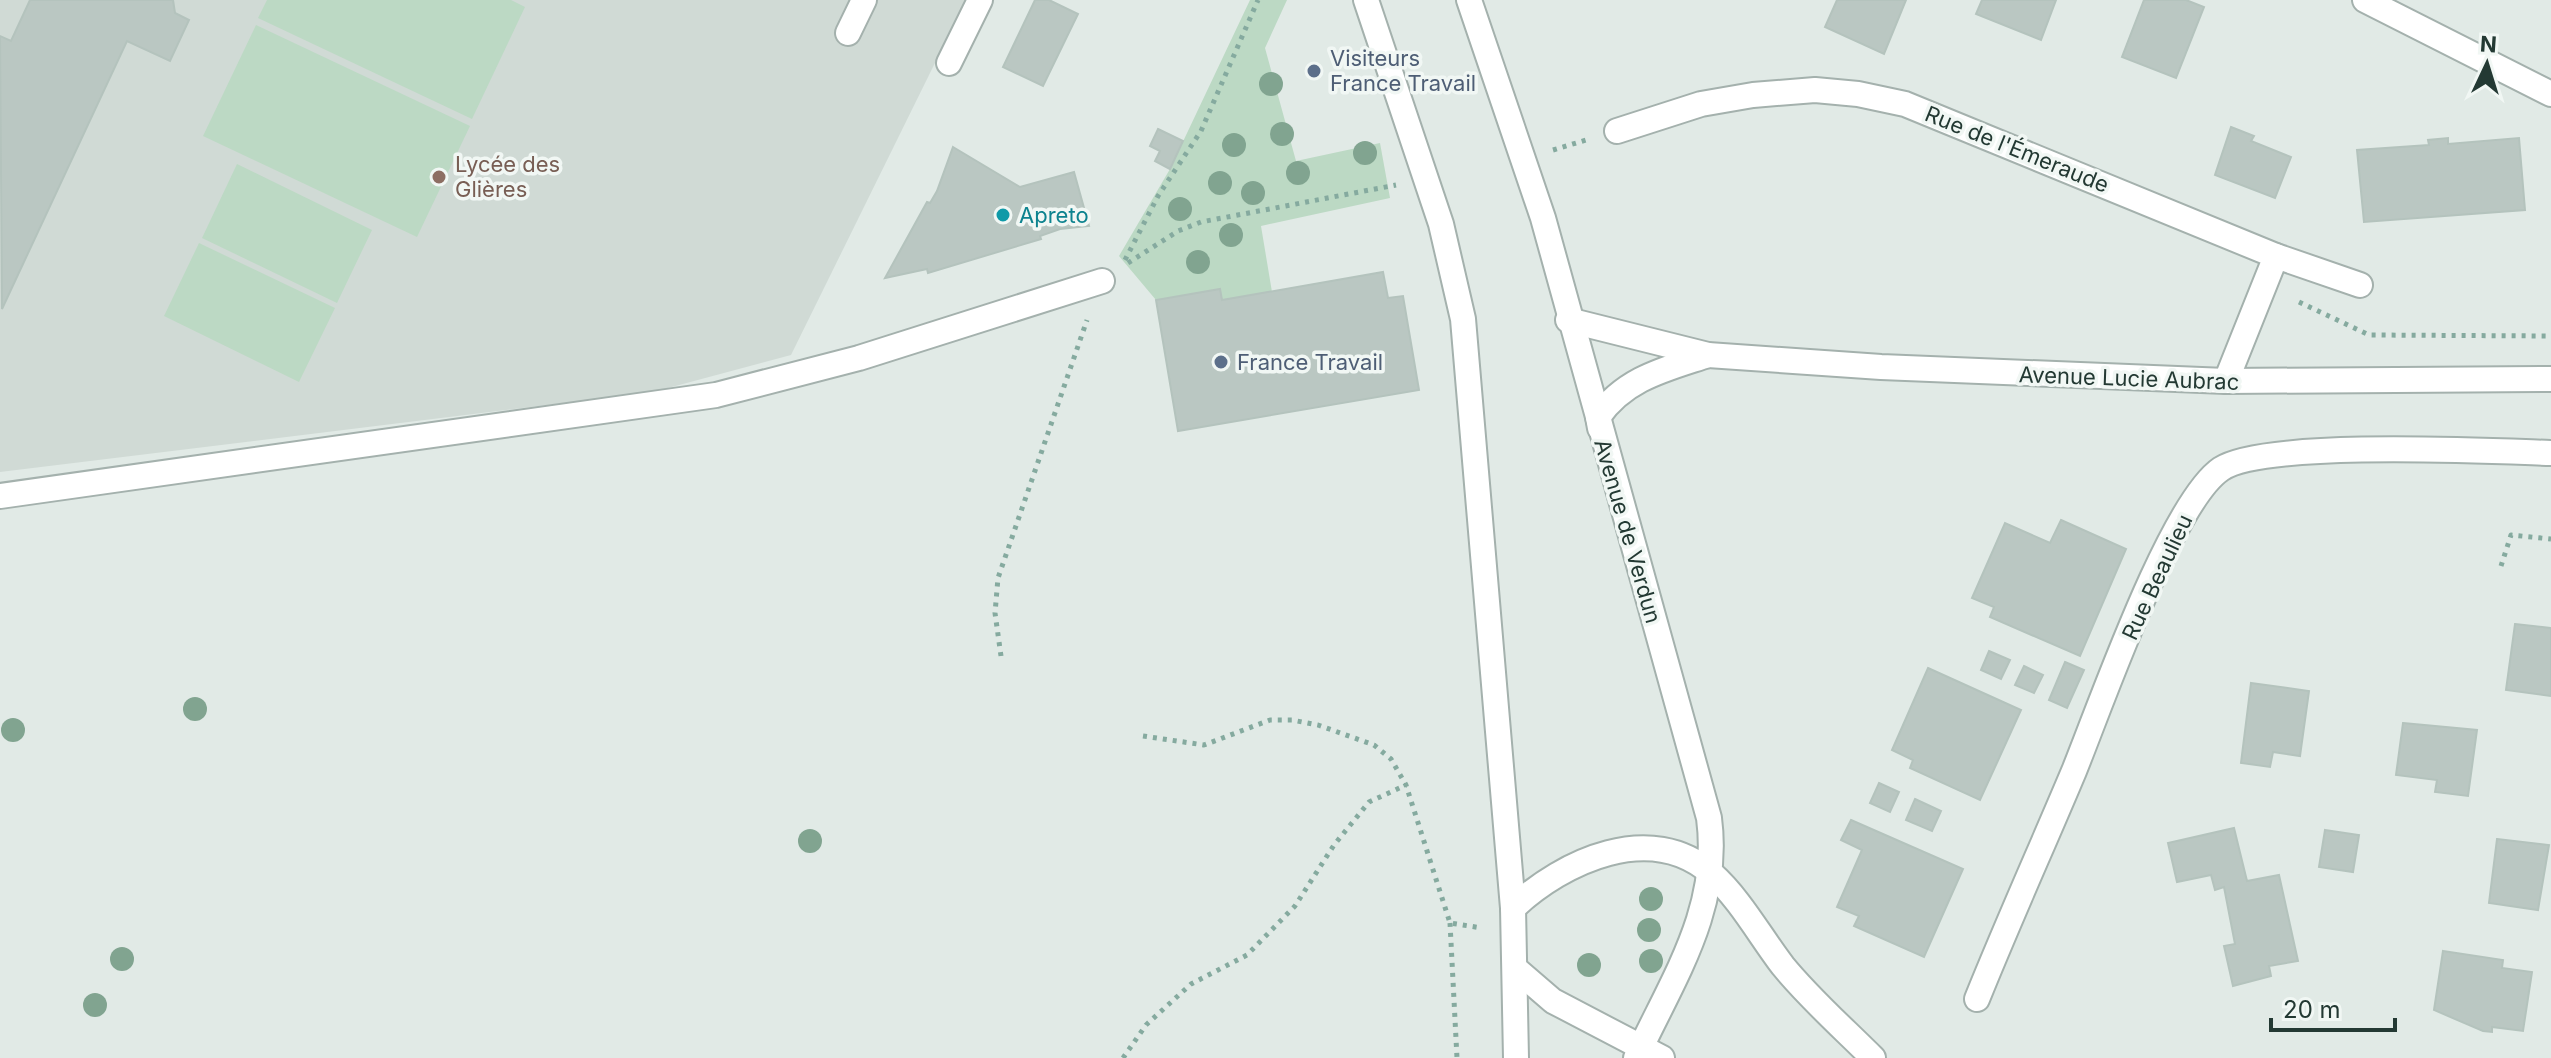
<svg xmlns="http://www.w3.org/2000/svg" width="2551" height="1058" font-family="Inter,sans-serif">
  <rect width="100%" height="100%" fill="#e1eae6"/>
  <polygon fill="#d0dad5" points="0,0 966,0 791,355 653,392 0,472"/>
  <g fill="#bcd9c4">
    <polygon points="267,0 511,0 525,7 472,119 258,18"/>
    <polygon points="1250,0 1287,0 1265,48 1296,161 1380,143 1390,198 1261,226 1272,292 1222,300 1220,289 1156,300 1119,256 1170,169"/>
    <polygon points="256,25 470,126 417,237 203,136"/>
    <polygon points="237,164 372,230 337,303 202,238"/>
    <polygon points="199,243 335,308 299,382 164,316"/>
  </g>
  <g fill="#bac7c2" stroke="#b4c3bd" stroke-width="2">
    <polygon points="30,0 173,0 175,13 189,20 170,61 127,41 2,309 0,36 11,41"/>
    <polygon points="1035,0 1049,0 1078,14 1043,86 1003,67"/>
    <polygon points="1837,0 1906,0 1884,54 1825,27"/>
    <polygon points="1982,0 2056,0 2041,40 1976,14"/>
    <polygon points="2144,0 2186,0 2204,7 2176,78 2122,57"/>
    <polygon points="2231,127 2254,136 2251,141 2291,157 2275,198 2215,175"/>
    <polygon points="1158,129 1183,141 1170,169 1155,161 1160,151 1150,146"/>
    <polygon points="2448,138 2448,144 2519,138 2525,210 2364,222 2357,150 2429,145 2428,140"/>
    <polygon points="953,147 1020,187 1074,172 1089,226 1060,229 1040,236 1041,239 928,273 927,269 885,278 927,202 930,203 937,191"/>
    <polygon points="1383,272 1388,298 1403,296 1419,390 1178,431 1156,300 1220,289 1222,300"/>
    <polygon points="2061,520 2126,549 2080,656 1990,617 1994,607 1972,598 2005,523 2050,543"/>
    <polygon points="2515,624 2551,628 2551,696 2506,690"/>
    <polygon points="1989,651 2010,660 2001,679 1981,670"/>
    <polygon points="2065,662 2084,670 2067,708 2049,700"/>
    <polygon points="2024,666 2043,675 2034,693 2015,685"/>
    <polygon points="1928,668 2021,710 1980,800 1910,768 1913,760 1892,750"/>
    <polygon points="2251,683 2309,691 2300,756 2273,752 2270,767 2241,763"/>
    <polygon points="2403,723 2477,730 2468,796 2435,792 2437,780 2396,775"/>
    <polygon points="1879,783 1899,792 1890,812 1870,803"/>
    <polygon points="1915,799 1941,811 1932,831 1906,820"/>
    <polygon points="1851,820 1963,869 1924,957 1854,926 1859,916 1837,907 1862,850 1841,840"/>
    <polygon points="2234,828 2247,881 2279,875 2298,961 2269,966 2271,976 2233,986 2224,946 2235,944 2224,887 2215,890 2211,875 2177,882 2168,843"/>
    <polygon points="2325,830 2359,835 2353,872 2319,867"/>
    <polygon points="2497,839 2549,845 2538,910 2489,903"/>
    <polygon points="2443,951 2503,960 2502,968 2532,972 2523,1031 2492,1027 2492,1032 2483,1031 2434,1010"/>
  </g>
  <g fill="none" stroke-linecap="round" stroke-linejoin="round">
    <g stroke="#a4b1ad" stroke-width="28">
      <g id="minor">
        <polyline points="1366,0 1441,224 1463,319 1513,908 1516,1058"/>
        <path d="M1469,0L1543,218L1709,818C1721,909 1673,978 1636,1058"/>
        <polyline points="2365,0 2551,94"/>
        <polyline points="848,33 864,0"/>
        <polyline points="949,63 980,0"/>
        <polyline points="1617,131 1701,104 1753,95 1815,90 1858,94 1905,104 2276,256 2226,381"/>
        <polyline points="2276,256 2360,285"/>
        <polyline points="1568,320 1708,355 1881,367 2226,381 2551,379"/>
        <path d="M1600,428L1598,417C1625,378 1666,369 1708,355"/>
        <polyline points="0,496 716,395 859,358 1102,281"/>
        <path d="M1513,908C1563,861 1651,820 1712,874C1740,899 1760,936 1783,966C1810,999 1843,1028 1873,1058"/>
        <polyline points="1517,970 1553,1001 1662,1058"/>
        <path d="M1977,999C2008,922 2042,847 2074,771C2100,707 2171,503 2221,469C2265,440 2489,451 2551,453"/>
      </g>
    </g>
    <g stroke="#85aa9f" stroke-width="5" stroke-dasharray="4 6" stroke-linecap="butt">
      <polyline points="1553,150 1586,140"/>
      <polyline points="1125,260 1158,196 1201,131 1258,0"/>
      <polyline points="1128,263 1178,231 1201,222 1396,185"/>
      <polyline points="2299,302 2369,335 2551,336"/>
      <polyline points="2501,566 2511,535 2551,539"/>
      <polyline points="1001,656 995,613 998,578 1087,320"/>
      <polyline points="1143,736 1204,745 1270,720 1292,720 1318,725 1374,745 1391,759 1406,785 1450,923 1482,928"/>
      <polyline points="1450,923 1457,1058"/>
      <polyline points="1123,1058 1146,1025 1191,984 1247,955 1295,906 1334,845 1369,802 1406,785"/>
    </g>
    <use href="#minor" stroke="#fff" stroke-width="24"/>
  </g>
  <g fill="#81a490">
    <circle cx="1271" cy="84" r="12"/>
    <circle cx="1282" cy="134" r="12"/>
    <circle cx="1234" cy="145" r="12"/>
    <circle cx="1365" cy="153" r="12"/>
    <circle cx="1298" cy="173" r="12"/>
    <circle cx="1220" cy="183" r="12"/>
    <circle cx="1253" cy="193" r="12"/>
    <circle cx="1180" cy="209" r="12"/>
    <circle cx="1231" cy="235" r="12"/>
    <circle cx="1198" cy="262" r="12"/>
    <circle cx="195" cy="709" r="12"/>
    <circle cx="13" cy="730" r="12"/>
    <circle cx="810" cy="841" r="12"/>
    <circle cx="1651" cy="899" r="12"/>
    <circle cx="1649" cy="930" r="12"/>
    <circle cx="122" cy="959" r="12"/>
    <circle cx="1651" cy="961" r="12"/>
    <circle cx="1589" cy="965" r="12"/>
    <circle cx="95" cy="1005" r="12"/>
  </g>
  <g fill="#5c6f8a" stroke="#f1f7f4" stroke-width="3">
    <circle cx="1314" cy="71" r="8"/>
    <circle cx="1221" cy="362" r="8"/>
  </g>
  <circle fill="#8d6e63" stroke="#f1f7f4" stroke-width="3" cx="439" cy="177" r="8"/>
  <circle fill="#0f9aa8" stroke="#f1f7f4" stroke-width="3" cx="1003" cy="215" r="8"/>
  <g text-anchor="middle" stroke-width="7" stroke-linejoin="round" paint-order="stroke">
    <g font-size="22" fill="#4e5e75" stroke="#f1f7f4" text-anchor="start">
      <text x="1330" y="66">Visiteurs<tspan x="1330" dy="25">France Travail</tspan></text>
      <text x="1237" y="370">France Travail</text>
    </g>
    <g font-size="22" fill="#233933" stroke="#f1f7f4">
      <text transform="translate(2017 149) rotate(22)" y="8">Rue de l'Émeraude</text>
      <text transform="translate(2129 378) rotate(2)" y="8">Avenue Lucie Aubrac</text>
      <text transform="translate(1628 531) rotate(74)" y="8">Avenue de Verdun</text>
      <text transform="translate(2157 577) rotate(-65)" y="8">Rue Beaulieu</text>
    </g>
    <g font-size="22" fill="#785e54" stroke="#f1f7f4" text-anchor="start">
      <text x="455" y="172">Lycée des<tspan x="455" dy="25">Glières</tspan></text>
    </g>
    <g font-size="22" fill="#0d838f" stroke="#f1f7f4" text-anchor="start">
      <text x="1019" y="223">Apreto</text>
    </g>
  </g>
  <g transform="translate(2487 64) rotate(4)" stroke="#f1f7f4" stroke-width="6" paint-order="stroke">
  <path d="M0-6L14 30L0 20L-14 30Z" fill="#233933"/>
  <text y="-12" font-size="22" font-weight="bold" text-anchor="middle" fill="#233933">N</text>
  </g>
  <path d="M2271 1018v12h124v-12" fill="none" stroke="#233933" stroke-width="4"/>
  <text x="2283" y="1018" font-size="24" fill="#233933" stroke="#f1f7f4" stroke-width="6" paint-order="stroke">20 m</text>
</svg>
